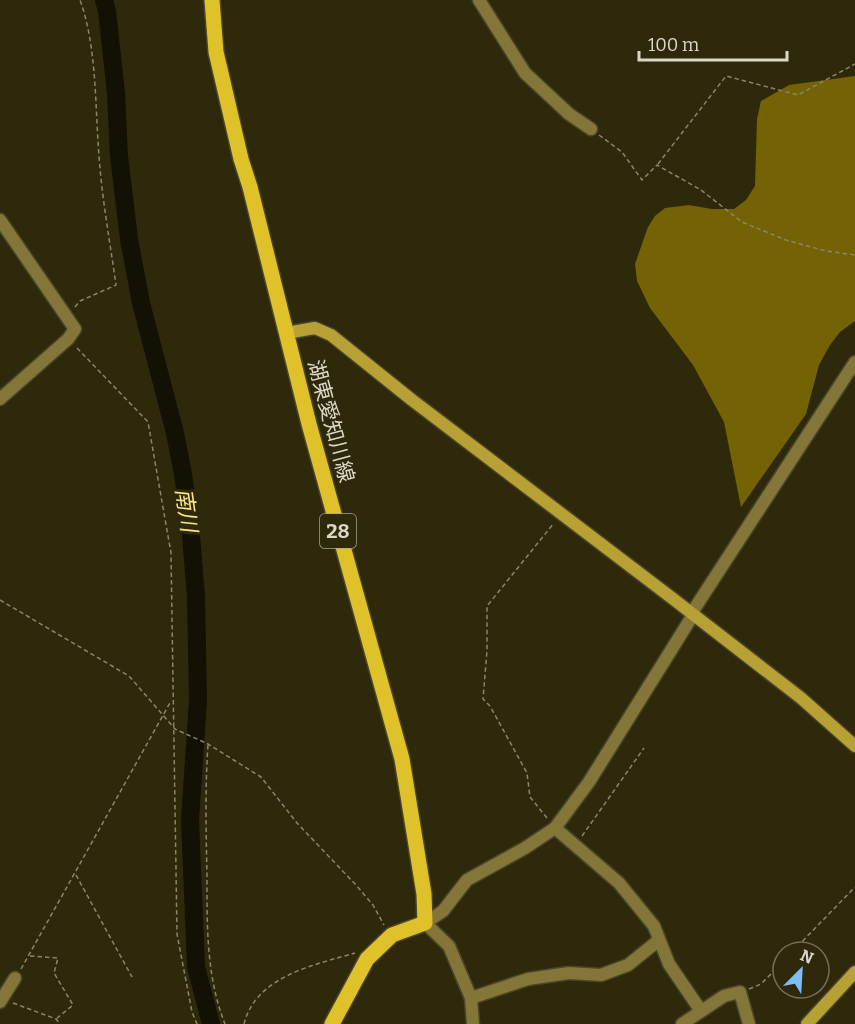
<svg xmlns="http://www.w3.org/2000/svg" width="855" height="1024" font-family="Bitter,'Noto Sans JP',serif">
  <rect width="100%" height="100%" fill="#2f290c"/>
  <polygon fill="#736304" points="855,76 855,321 840,332 830,345 819,365 806,414 741,507 724,422 693,365 650,308 637,281 635,264 648,227 655,216 665,208 689,205 712,209 734,209 746,200 755,186 757,119 761,101 789,85"/>
  <g fill="none" stroke-linecap="round" stroke-linejoin="round">
    <polyline stroke="#131004" stroke-width="18" points="104,0 107,11 116,93 119,156 129,239 141,303 175,433 183,474 191,535 196,597 198,700 190,820 196,967 211,1024"/>
    <g stroke="#4b452a" stroke-width="15">
      <g id="street">
        <polyline points="479,0 525,73 569,114 591,129"/>
        <polyline points="0,220 75,329 68,339 0,399"/>
        <polyline points="691,614 855,362"/>
        <polyline points="555,828 619,883 654,926 669,964 701,1011"/>
        <polyline points="471,998 528,979 569,973 601,975 628,965 659,940"/>
        <polyline points="0,1002 15,978"/>
        <polyline points="473,1024 471,998 449,946 425,923 443,911 467,880 525,848 555,828 589,782 693,615"/>
        <polyline points="682,1024 724,996 740,992 749,1024"/>
      </g>
    </g>
    <g stroke="#4b452a" stroke-width="15">
      <g id="secondary">
        <polyline points="286,333 315,328 331,335 412,400 672,598 801,698 855,746"/>
        <polyline points="807,1024 855,972"/>
      </g>
    </g>
    <g stroke="#4b452a" stroke-width="18">
      <polyline id="primary" points="212,0 216,52 241,159 250,187 309,424 402,759 424,894 425,923 392,935 367,959 332,1024"/>
    </g>
    <g stroke="#89856e" stroke-width="1.5" stroke-dasharray="4.5 3" stroke-linecap="butt">
      <polyline points="599,135 622,152 642,180 657,165 701,190 742,222 786,240 826,251 855,255"/>
      <polyline points="658,164 726,76 798,95 855,64"/>
      <path d="M75,307L80,301L116,285C110,242 102,199 99,156C95,106 97,47 80,0"/>
      <polyline points="77,348 148,422 171,553 177,934 192,1012 197,1024"/>
      <polyline points="0,600 129,676 175,729 208,744 261,777 297,823 356,885 373,905 384,925"/>
      <path d="M208,745C205,788 206,831 207,874C207,925 206,976 225,1024"/>
      <polyline points="547,818 530,797 527,773 490,706 483,699 487,651 487,606 554,523"/>
      <polyline points="582,836 644,748"/>
      <polyline points="76,875 132,977"/>
      <polyline points="792,952 855,887"/>
      <polyline points="30,956 58,958 54,973 73,1005 56,1019"/>
      <polyline points="21,969 171,701"/>
      <polyline points="749,989 761,984 783,962"/>
      <polyline points="13,1003 56,1019 60,1024"/>
      <path d="M244,1024C256,976 314,965 355,953"/>
    </g>
    <use href="#street" stroke="#837638" stroke-width="12"/>
    <use href="#secondary" stroke="#b7a134" stroke-width="12"/>
    <use href="#primary" stroke="#dfc229" stroke-width="15"/>
  </g>
  <g text-anchor="middle" stroke-width="6" stroke-linejoin="round" paint-order="stroke">
    <rect fill="#2f290c" stroke="#a7a48f" stroke-width="1.5" x="320" y="514" width="36" height="34" rx="4.5"/>
    <g font-size="20" font-weight="bold" fill="#dbd8c7">
      <text x="338" y="538">28</text>
    </g>
    <g font-size="21" fill="#dbd8c7" stroke="#2f290c">
      <text transform="translate(331 421) rotate(75)" y="7">湖東愛知川線</text>
    </g>
    <g font-size="22" font-style="italic" fill="#fbe57e" stroke="#2f290c">
      <text transform="translate(187 510) rotate(82)" y="8">南川</text>
    </g>
  </g>
  <g transform="translate(801 970) rotate(24)"><circle r="28" fill="#2f290c" stroke="#746f57" stroke-width="1.5"/>
  <path d="M0-4.5L10 22L0 15L-10 22Z" fill="#7dbef9"/>
  <text y="-9" font-size="16" font-weight="bold" text-anchor="middle" fill="#dbd8c7">N</text>
  </g>
  <path d="M639 51v9h148v-9" fill="none" stroke="#dbd8c7" stroke-width="3"/>
  <text x="648" y="51" font-size="18" fill="#dbd8c7" stroke="#2f290c" stroke-width="4.5" paint-order="stroke">100 m</text>
</svg>
